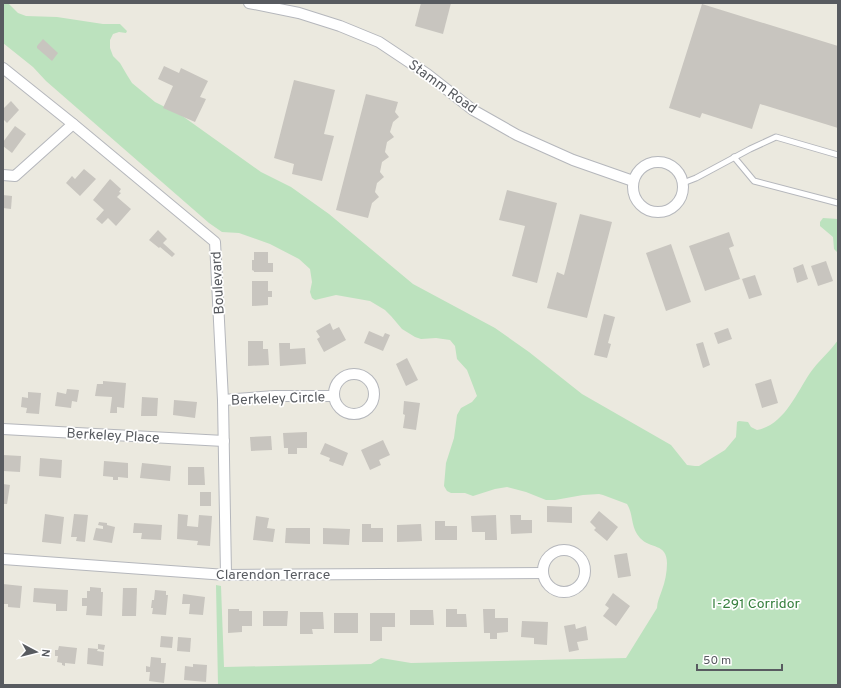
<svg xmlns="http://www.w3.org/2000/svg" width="841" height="688" font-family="Overpass,sans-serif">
  <rect width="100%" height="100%" fill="#ebe9df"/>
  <g fill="#bce2be">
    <path d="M3,3H8L18,13L26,16L57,17L103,24H120L127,31L126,33L119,32L113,34L110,40V48L113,56L120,63L127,75L132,83L155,102L181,115L261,172L291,187L329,214L413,284L495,328L529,352L582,394L671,445L687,465L695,466H699L725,450L736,437L737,422L739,421L748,422L751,427L757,430C784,425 796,394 810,373C818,361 830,352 838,340V685H218L216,585L221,586L224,667L371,664L381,658L411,663L626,658L657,608C657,602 660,596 662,590C665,582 667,572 667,563C667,543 650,549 640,538C630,527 634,515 627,504L603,495L599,494L583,495L555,500H546L526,492L507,487L495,489L473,496L465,493H451L447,491L444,486L446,463L454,438L457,415L461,408L472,402L477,396L467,370L457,359L455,346L450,340L436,338L421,339L415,337L402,329L391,316L385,310L370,301L336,295L315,300L312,298L310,292L312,282L310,269L299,259L270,244L239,233L222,232L209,223L46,81L33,67L3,43Z"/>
    <polygon points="823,218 838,219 838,253 834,249 833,237 820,226 820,222"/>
  </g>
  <g fill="#c8c5bf">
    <polygon points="421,3 451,3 443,34 415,26"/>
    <polygon points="702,4 838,46 838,128 760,104 752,129 702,113 700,118 669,108"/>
    <polygon points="43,39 58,53 52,61 37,48 37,46"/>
    <polygon points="164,66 179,73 181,68 208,81 200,97 206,99 195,122 163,108 173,86 158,79"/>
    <polygon points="294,80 335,90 324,134 334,136 322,181 292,174 294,164 274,158"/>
    <polygon points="366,94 398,102 395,112 399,117 393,122 390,132 394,137 387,142 385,152 389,157 382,162 380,172 384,177 377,183 375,192 379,197 372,203 368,218 336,210"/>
    <polygon points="11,101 19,110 7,123 3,119 3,109"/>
    <polygon points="15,126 26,134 12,153 3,146 3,142"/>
    <polygon points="84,169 96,179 80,196 66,183 72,176 75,179"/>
    <polygon points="110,179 121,189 119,192 121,193 117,197 131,209 116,226 108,218 102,224 96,219 104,210 93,200"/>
    <polygon points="507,190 557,203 537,283 512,276 525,226 499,220"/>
    <polygon points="3,195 12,196 11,209 3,208"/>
    <polygon points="580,214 612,222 587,318 547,308 557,272 564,275"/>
    <polygon points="158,230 167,239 163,243 175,254 172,257 160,247 159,248 149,240"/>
    <polygon points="729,232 734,246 729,248 740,279 705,291 689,246"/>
    <polygon points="671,244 691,302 666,311 646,253"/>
    <polygon points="254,252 268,252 268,263 273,263 273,272 254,272 254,271 252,270 252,260 254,260"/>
    <polygon points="826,261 833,281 818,286 811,266"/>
    <polygon points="803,264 808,279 797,283 793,268"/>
    <polygon points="755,275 762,295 749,299 742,279"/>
    <polygon points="252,281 268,281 268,291 272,291 272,297 268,297 268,305 252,306"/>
    <polygon points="604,314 615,317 608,343 611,344 607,358 594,355"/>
    <polygon points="330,323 333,330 339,327 346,340 324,352 317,339 320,337 316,331"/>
    <polygon points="728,328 732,339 718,344 714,333"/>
    <polygon points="369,331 383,337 385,333 390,335 383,351 364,343"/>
    <polygon points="248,341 263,341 263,349 268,349 269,365 248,366"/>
    <polygon points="703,342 710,365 703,368 696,344"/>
    <polygon points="279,343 290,343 290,349 305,348 306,364 280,366"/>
    <polygon points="407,358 418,380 406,386 396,364"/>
    <polygon points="771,379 778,403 762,408 755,384"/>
    <polygon points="103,381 126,383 124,408 117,407 117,413 110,413 112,397 95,396 97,384 103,384"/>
    <polygon points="67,389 79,390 77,402 72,401 71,408 55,406 57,392 66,394"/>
    <polygon points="28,392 41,393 39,414 26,413 27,408 21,407 22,397 28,398"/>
    <polygon points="142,397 158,398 157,416 141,416"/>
    <polygon points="174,400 197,402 195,418 173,415"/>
    <polygon points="404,401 420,403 416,430 403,428 405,415 403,414"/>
    <polygon points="307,432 307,448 297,448 297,454 288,454 288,448 284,448 283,433"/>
    <polygon points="271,436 272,450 251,451 250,437"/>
    <polygon points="383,440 390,455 379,460 381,465 370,470 361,450"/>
    <polygon points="325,443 348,453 343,466 329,461 330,458 320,454"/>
    <polygon points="3,455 21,456 20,472 3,471"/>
    <polygon points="40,458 62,460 61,478 39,476"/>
    <polygon points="104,461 128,463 128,478 118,477 118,480 113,480 113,477 103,476"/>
    <polygon points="142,463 171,466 170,481 140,478"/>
    <polygon points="188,467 204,467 205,485 188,485"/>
    <polygon points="3,484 10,485 7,504 3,504"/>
    <rect x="200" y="492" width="11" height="14"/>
    <polygon points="547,506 572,507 572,523 547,522"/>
    <polygon points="599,511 618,527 607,541 594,530 596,528 590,522"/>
    <polygon points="45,514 64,517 61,544 42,542"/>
    <polygon points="74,514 88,515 85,542 76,541 77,537 71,537"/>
    <polygon points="178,514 188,515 187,526 198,527 199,515 212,516 210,546 197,545 198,541 177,539"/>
    <polygon points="496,515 497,540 485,540 485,532 472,532 471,516"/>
    <polygon points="510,515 521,515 521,520 532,520 532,533 511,534"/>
    <polygon points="256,516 269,518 267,528 275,529 273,542 253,540"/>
    <polygon points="435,521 445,521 445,526 457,526 457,540 435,540"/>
    <polygon points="99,522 107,523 107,525 115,527 112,543 93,540 96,528 103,529 103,526 98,525"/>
    <polygon points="134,523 162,525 161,540 141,539 142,533 133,533"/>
    <polygon points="362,524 371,524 371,528 383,528 383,542 362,542"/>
    <polygon points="421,524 422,541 397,542 397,525"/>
    <polygon points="286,528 310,528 310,544 285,543"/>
    <polygon points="323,528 350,529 349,545 323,544"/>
    <polygon points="627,553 631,576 618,578 614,555"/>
    <polygon points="3,584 22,586 20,608 8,607 8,604 3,604"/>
    <polygon points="90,587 101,588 101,592 103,592 102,616 86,615 87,606 82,606 82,598 87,598 87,591 90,591"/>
    <polygon points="34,588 68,590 67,611 56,611 56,604 33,602"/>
    <polygon points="123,588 137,588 136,616 122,616"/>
    <polygon points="155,590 166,591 166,595 168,595 166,615 152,614 153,608 151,608 152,600 154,600"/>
    <polygon points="613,593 630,606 616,626 603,616 609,608 605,605"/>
    <polygon points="183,594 205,597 203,615 189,614 190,604 182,604"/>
    <polygon points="228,609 239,609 239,611 252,611 252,626 242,626 242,632 228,633"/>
    <polygon points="446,609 457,609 457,614 466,614 467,627 446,627"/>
    <polygon points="483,609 495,609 495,618 508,618 508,632 497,633 497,639 490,639 490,633 484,633"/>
    <polygon points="410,610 433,610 434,625 410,625"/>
    <polygon points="263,611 288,611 287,626 263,626"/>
    <polygon points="300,612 323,612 324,629 312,629 313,634 300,634"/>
    <rect x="334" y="613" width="24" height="20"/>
    <polygon points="370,613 395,613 395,627 382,627 382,641 370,641"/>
    <polygon points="522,621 548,622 547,645 534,644 534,638 521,637"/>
    <polygon points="575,624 576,629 586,626 588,640 577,642 579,650 569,652 564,626"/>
    <polygon points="161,636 173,637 172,648 160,647"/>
    <polygon points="178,637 191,638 190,652 177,651"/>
    <polygon points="98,644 105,645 104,650 98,649"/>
    <polygon points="59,646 77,648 75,664 65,663 65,666 62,665 62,663 57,662 58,656 55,656 55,650 58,650"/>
    <polygon points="88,648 98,649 97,651 104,652 103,666 87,664"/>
    <polygon points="151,657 161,658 161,663 166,663 164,683 149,681 150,672 146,672 146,666 150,667"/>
    <polygon points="193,664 207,665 206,682 184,680 185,666 193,667"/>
  </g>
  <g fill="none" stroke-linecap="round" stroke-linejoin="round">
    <g stroke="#b5b7bc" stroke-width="7">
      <g id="lane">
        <polyline points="734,157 754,181 838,203"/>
        <polyline points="683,183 696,178 750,149 776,137 838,155"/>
      </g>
    </g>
    <g stroke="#b5b7bc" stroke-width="12">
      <g id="street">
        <polyline points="249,3 299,13 340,26 379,42 427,74 473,110 517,135 573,160 633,181"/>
        <polyline points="3,68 73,124 215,242 223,400 226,575"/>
        <circle cx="658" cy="187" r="25"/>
        <polyline points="3,175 15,176 73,124"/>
        <circle cx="354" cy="394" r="20"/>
        <polyline points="223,400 275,396 334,396"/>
        <polyline points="3,429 224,441"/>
        <circle cx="564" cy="571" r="21"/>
        <polyline points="3,559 226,575 543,573"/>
      </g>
    </g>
    <use href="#lane" stroke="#fff" stroke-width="5"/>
    <use href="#street" stroke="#fff" stroke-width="10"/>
  </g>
  <g text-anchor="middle" stroke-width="3.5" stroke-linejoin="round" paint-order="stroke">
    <g font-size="14" fill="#585b60" stroke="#fff">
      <text transform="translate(443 86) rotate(36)" y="5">Stamm Road</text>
      <text transform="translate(217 283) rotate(-93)" y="5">Boulevard</text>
      <text transform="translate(278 398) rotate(-2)" y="5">Berkeley Circle</text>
      <text transform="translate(113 435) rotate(3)" y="5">Berkeley Place</text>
      <text x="273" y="579">Clarendon Terrace</text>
    </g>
    <g font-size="14" fill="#37803e" stroke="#fff">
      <text x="756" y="608">I-291 Corridor</text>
    </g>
  </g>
  <rect width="841" height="688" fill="none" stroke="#585b60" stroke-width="8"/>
  <g transform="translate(36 652) rotate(97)" stroke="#ffffff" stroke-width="3" paint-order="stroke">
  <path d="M0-3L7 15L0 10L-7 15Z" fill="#585b60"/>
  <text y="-6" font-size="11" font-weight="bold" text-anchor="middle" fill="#585b60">N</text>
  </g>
  <path d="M697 664v6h85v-6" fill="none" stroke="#585b60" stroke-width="2"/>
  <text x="703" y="664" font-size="12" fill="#585b60" stroke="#ffffff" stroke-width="3" paint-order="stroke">50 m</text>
</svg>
